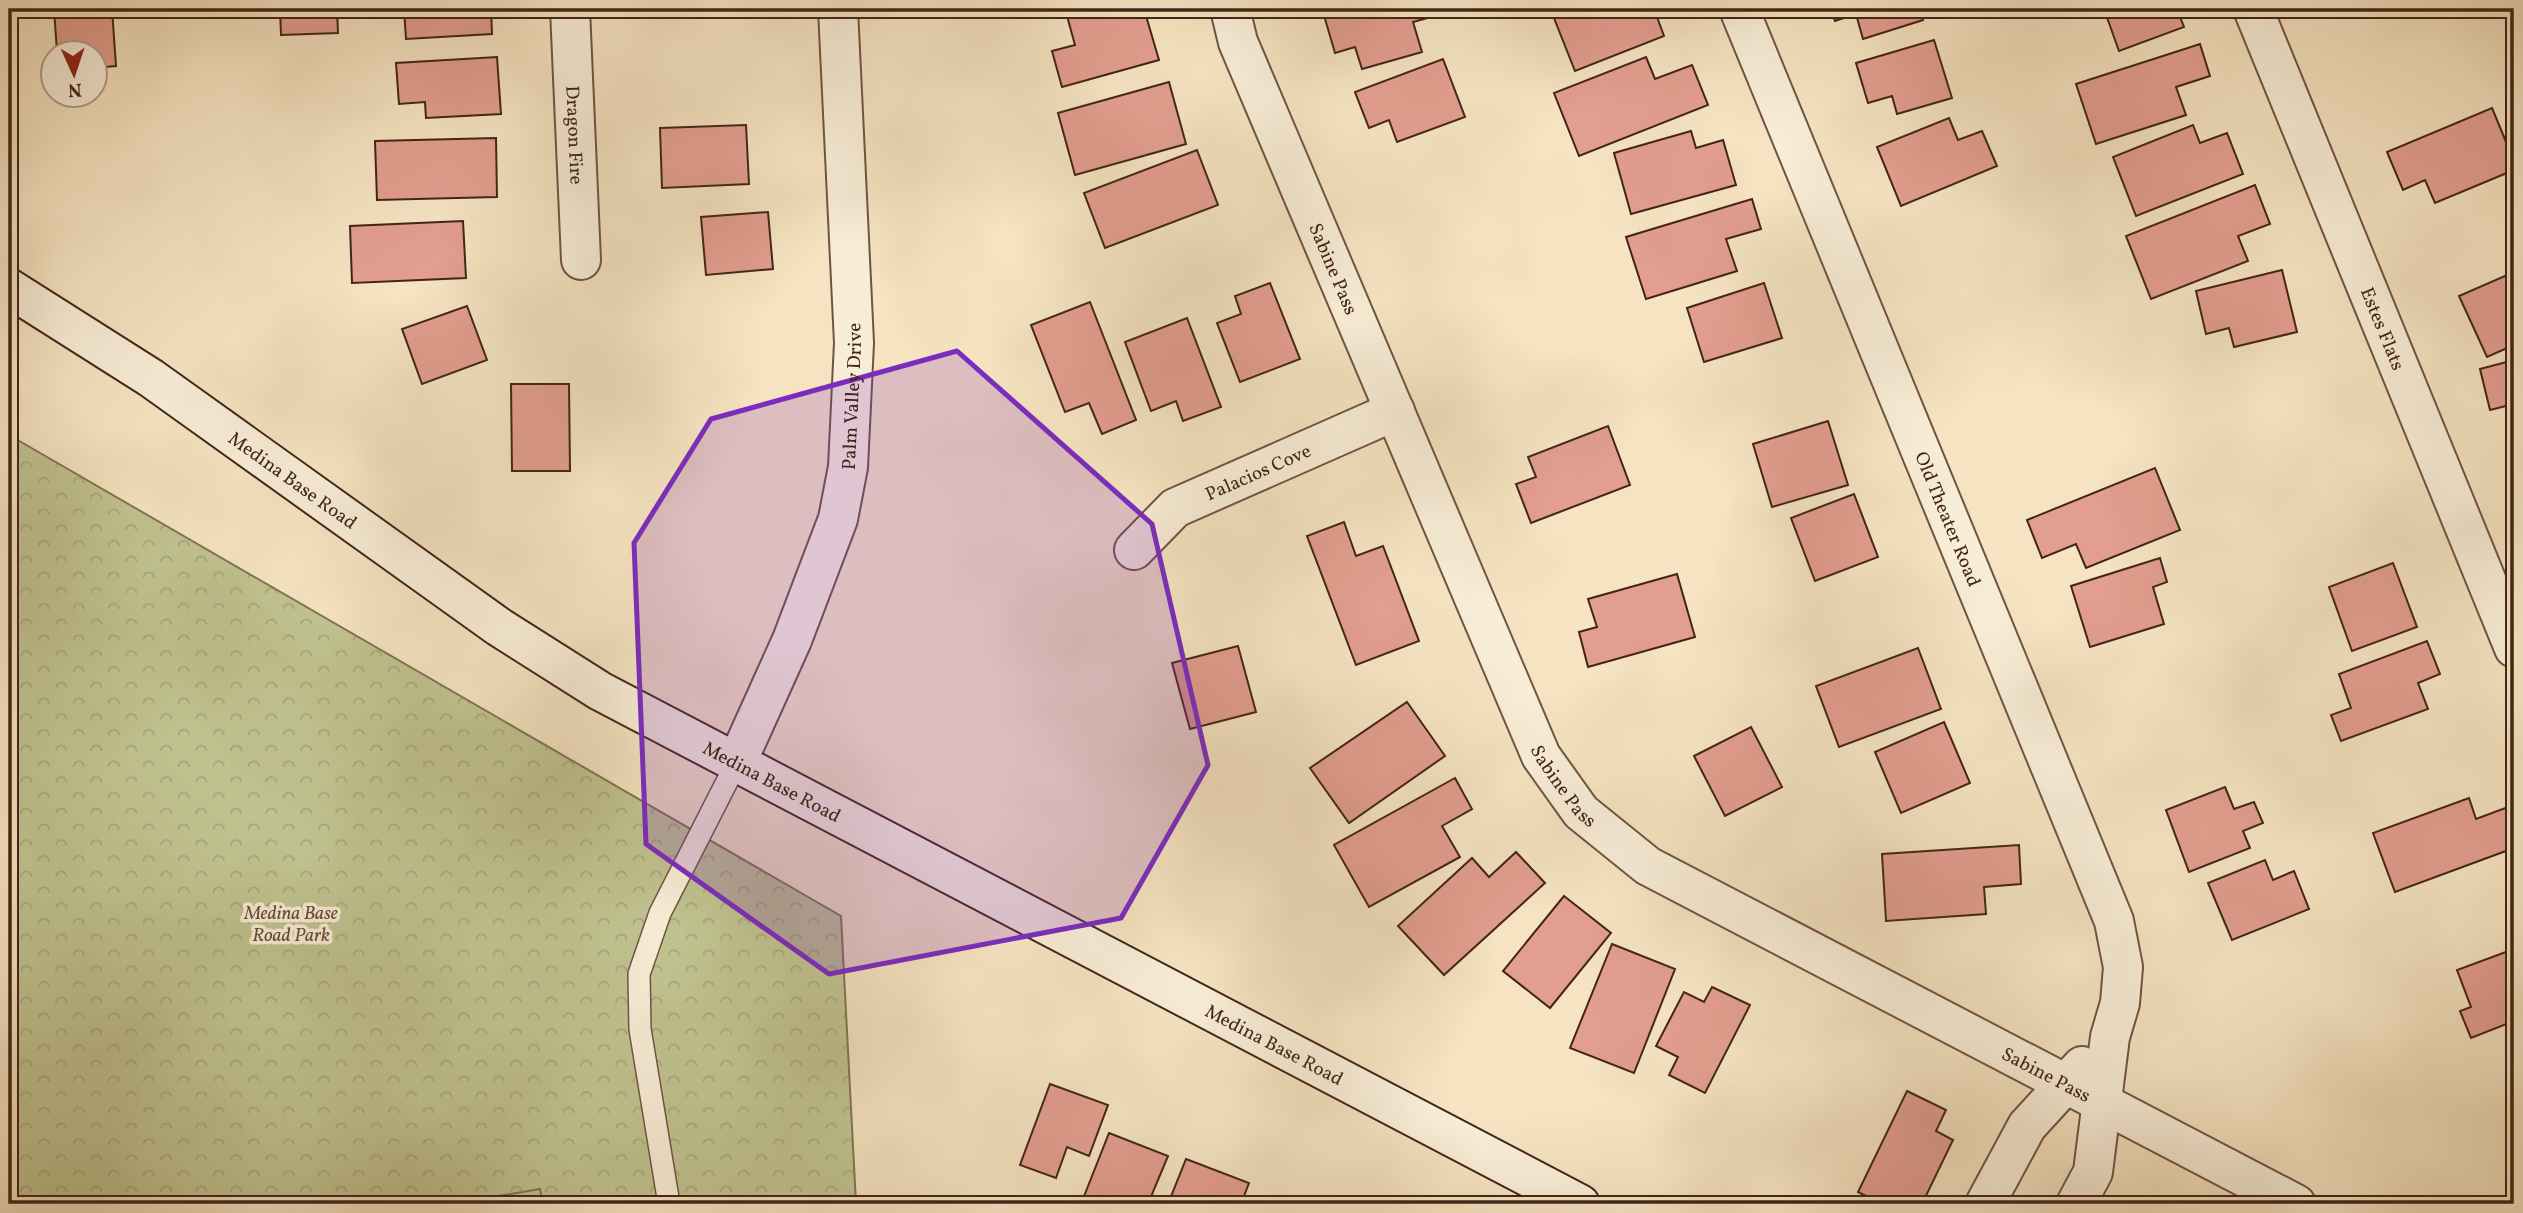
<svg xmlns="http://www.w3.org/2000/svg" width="2523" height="1213" font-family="Vollkorn,serif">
  <defs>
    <pattern id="forest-crowns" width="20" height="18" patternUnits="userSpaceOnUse" patternTransform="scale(1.75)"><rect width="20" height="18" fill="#c0c390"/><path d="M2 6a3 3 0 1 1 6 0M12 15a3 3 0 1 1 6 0" fill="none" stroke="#a6a77c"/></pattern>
  </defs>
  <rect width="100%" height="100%" fill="#f5e3c1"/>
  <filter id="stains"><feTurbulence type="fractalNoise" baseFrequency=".00286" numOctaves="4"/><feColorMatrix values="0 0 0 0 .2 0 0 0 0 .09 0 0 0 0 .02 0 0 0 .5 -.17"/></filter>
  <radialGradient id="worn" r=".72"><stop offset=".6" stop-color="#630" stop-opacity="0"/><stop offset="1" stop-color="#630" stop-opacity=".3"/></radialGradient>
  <polygon fill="url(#forest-crowns)" stroke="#827454" stroke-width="2" points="9,435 841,916 856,1204 9,1204"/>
  <polygon fill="#c0c390" stroke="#827454" stroke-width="2" points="540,1189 543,1204 451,1204"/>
  <g fill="#e29e8f" stroke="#432419" stroke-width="2">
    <polygon points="54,9 112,9 116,66 94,68 94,52 57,52"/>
    <polygon points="280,9 337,9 338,33 281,35"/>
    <polygon points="404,9 491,9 492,34 406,39"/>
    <polygon points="1095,9 1144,9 1159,60 1062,87 1052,51 1075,45 1067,16"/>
    <polygon points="1332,9 1429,9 1431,17 1413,22 1422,52 1362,69 1355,47 1335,53 1323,12"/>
    <polygon points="1577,9 1654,9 1664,36 1575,71 1554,18"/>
    <polygon points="1831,9 1919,9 1923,20 1863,39 1856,14 1835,21"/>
    <polygon points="2104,9 2177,9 2184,27 2119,51"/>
    <polygon points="1934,40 1952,98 1897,114 1892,96 1868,103 1856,63"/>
    <polygon points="2200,44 2210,76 2176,87 2186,115 2096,144 2076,84"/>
    <polygon points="497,57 501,114 426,118 425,102 399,104 396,63"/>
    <polygon points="1646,57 1655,79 1692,65 1708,105 1579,156 1554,93"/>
    <polygon points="1443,59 1465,117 1397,142 1389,120 1369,128 1355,92"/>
    <polygon points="1169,82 1186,144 1075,175 1058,113"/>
    <polygon points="2492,108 2514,161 2514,170 2435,203 2425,180 2403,190 2387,152"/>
    <polygon points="1949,118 1958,140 1982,131 1997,166 1901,206 1877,147"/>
    <polygon points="746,125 749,184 662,188 660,128"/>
    <polygon points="2193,125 2200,143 2227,133 2243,174 2136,216 2113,157"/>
    <polygon points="1691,131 1696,148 1723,140 1736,185 1631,214 1614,153"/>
    <polygon points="496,138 497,197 377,200 375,141"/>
    <polygon points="1197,150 1218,205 1105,248 1084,193"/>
    <polygon points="2255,185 2270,224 2238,236 2248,261 2151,299 2126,236"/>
    <polygon points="1752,199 1761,229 1726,239 1737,271 1646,299 1626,237"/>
    <polygon points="768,212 773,269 706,275 701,217"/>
    <polygon points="463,221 466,278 352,283 350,226"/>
    <polygon points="2282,270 2297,332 2234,347 2229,328 2206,334 2196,291"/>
    <polygon points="2514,272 2514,345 2487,357 2459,296"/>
    <polygon points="1270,283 1300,359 1240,382 1217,323 1241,314 1235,296"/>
    <polygon points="1764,283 1782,338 1704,362 1687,308"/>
    <polygon points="1090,302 1136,420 1102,434 1089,403 1065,412 1031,325"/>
    <polygon points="467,306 487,360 422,384 402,329"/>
    <polygon points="1187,318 1221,407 1183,421 1176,401 1151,411 1125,342"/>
    <polygon points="2514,360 2514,404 2490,410 2480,369"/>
    <polygon points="511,384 569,384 570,471 512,471"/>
    <polygon points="1828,421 1848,485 1772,507 1753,444"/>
    <polygon points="1608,426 1630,485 1531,523 1516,484 1536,477 1528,457"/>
    <polygon points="2155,468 2180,530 2086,568 2076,544 2042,558 2027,520"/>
    <polygon points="1854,494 1878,557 1815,581 1791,518"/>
    <polygon points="1344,522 1356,556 1383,546 1419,641 1356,665 1307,536"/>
    <polygon points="2160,558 2167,582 2153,587 2164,624 2090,647 2071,586"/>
    <polygon points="2393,563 2417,627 2352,651 2329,587"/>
    <polygon points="1677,574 1695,637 1588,667 1579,632 1597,627 1588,599"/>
    <polygon points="2427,641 2440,674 2418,683 2428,709 2341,741 2331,715 2351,708 2339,674"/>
    <polygon points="1238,646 1256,712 1190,729 1172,663"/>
    <polygon points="1918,648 1941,709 1839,747 1816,686"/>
    <polygon points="1407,702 1445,756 1349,823 1310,768"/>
    <polygon points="1944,722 1970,783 1901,813 1875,752"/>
    <polygon points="1751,727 1782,787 1725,816 1694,756"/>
    <polygon points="1455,778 1472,809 1442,826 1460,857 1369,907 1334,845"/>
    <polygon points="2225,787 2234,809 2254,802 2263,823 2243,831 2250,848 2189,872 2166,810"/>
    <polygon points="2469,798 2476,819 2508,807 2514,823 2514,848 2395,892 2373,833"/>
    <polygon points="2019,845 2021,884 1984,887 1986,914 1886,921 1882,854"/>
    <polygon points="1516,852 1545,883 1444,975 1398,926 1472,858 1489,877"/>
    <polygon points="2265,860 2273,880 2294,871 2309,909 2232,940 2208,883"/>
    <polygon points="1564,896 1611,933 1550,1008 1503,971"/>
    <polygon points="1612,944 1675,969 1634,1073 1570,1048"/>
    <polygon points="2514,949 2514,1021 2471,1038 2460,1011 2471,1007 2457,970"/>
    <polygon points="1712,987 1750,1005 1705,1093 1669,1075 1678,1057 1656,1046 1684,992 1704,1002"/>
    <polygon points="1050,1084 1108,1105 1089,1156 1067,1147 1056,1178 1020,1165"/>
    <polygon points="1907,1091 1946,1110 1936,1131 1953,1140 1922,1204 1882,1204 1858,1192"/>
    <polygon points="1109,1133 1168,1156 1148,1204 1081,1204"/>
    <polygon points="1186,1159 1249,1183 1241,1204 1168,1204"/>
  </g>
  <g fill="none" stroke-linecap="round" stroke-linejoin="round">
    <g stroke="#705443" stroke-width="24">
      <polyline id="lane" points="669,1204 640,1029 639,974 660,913 737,762"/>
    </g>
    <g stroke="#705443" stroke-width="42">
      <g id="street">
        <path id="s1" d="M570,9L581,260"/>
        <path id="s2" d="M1230,9L1238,42L1541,756L1581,812L1648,866L2296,1204"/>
        <path id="s3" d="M1739,9L2114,921L2123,967L2120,1003L2110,1037L2093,1172L2076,1204"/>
        <path id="s4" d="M2253,9L2514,648"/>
        <path id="s5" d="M1134,550L1175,508L1395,411"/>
        <path id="s6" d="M737,762L792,640L838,519L848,467L854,343L838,9"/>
        <polyline points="1985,1204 2027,1126 2082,1066"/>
      </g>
    </g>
    <g stroke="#432419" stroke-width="42">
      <g id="secondary">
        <path id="s7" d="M9,288L151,378L499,627L600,691L1580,1204"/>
      </g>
    </g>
    <use href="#lane" stroke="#f8edd7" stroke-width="21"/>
    <use href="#street" stroke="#f8edd7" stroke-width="38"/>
    <use href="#secondary" stroke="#f8edd7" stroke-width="38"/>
  </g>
  <path fill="#7b2cbf" fill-opacity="0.2" stroke="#7b2cbf" stroke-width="5" stroke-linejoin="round" d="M957,351L1152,524L1208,765L1121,918L829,974L646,844L634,543L711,419Z"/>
  <g text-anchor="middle" stroke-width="7" stroke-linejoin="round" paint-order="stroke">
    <g font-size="19" fill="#432419" stroke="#f8edd7">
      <text dy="7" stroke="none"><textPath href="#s1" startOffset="126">Dragon Fire</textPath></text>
      <text dy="7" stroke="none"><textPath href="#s2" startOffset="280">Sabine Pass</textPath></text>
      <text dy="7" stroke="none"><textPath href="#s4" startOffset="345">Estes Flats</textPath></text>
      <text dy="7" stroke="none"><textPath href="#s6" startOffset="387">Palm Valley Drive</textPath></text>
      <text dy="7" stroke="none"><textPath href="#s5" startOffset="149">Palacios Cove</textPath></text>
      <text dy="7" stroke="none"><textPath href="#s7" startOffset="343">Medina Base Road</textPath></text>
      <text dy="7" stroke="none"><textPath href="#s3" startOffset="551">Old Theater Road</textPath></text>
      <text dy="7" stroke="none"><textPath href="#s7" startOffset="910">Medina Base Road</textPath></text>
      <text dy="7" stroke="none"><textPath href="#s2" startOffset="847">Sabine Pass</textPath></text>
      <text dy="7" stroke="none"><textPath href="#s7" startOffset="1477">Medina Base Road</textPath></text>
      <text dy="7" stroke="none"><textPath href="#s2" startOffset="1414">Sabine Pass</textPath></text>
    </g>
    <g font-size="19" font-style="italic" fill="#624c37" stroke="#f8edd7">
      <text x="291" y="919">Medina Base<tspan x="291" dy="22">Road Park</tspan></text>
    </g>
  </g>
  <rect width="2523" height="1213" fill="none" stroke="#f5e3c1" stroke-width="35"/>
  <rect x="10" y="10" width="2502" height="1192" fill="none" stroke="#432419" stroke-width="3.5"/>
  <rect x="18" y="18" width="2488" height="1178" fill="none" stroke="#432419" stroke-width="2"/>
  <g transform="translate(74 74) rotate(177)"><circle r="33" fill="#f8edd7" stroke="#b09d8b" stroke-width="2"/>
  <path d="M0-5L12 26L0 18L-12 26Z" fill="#8f2418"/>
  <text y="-10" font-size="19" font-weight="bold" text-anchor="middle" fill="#432419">N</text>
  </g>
  <rect width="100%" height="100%" filter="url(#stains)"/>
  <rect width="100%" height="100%" fill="url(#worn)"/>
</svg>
